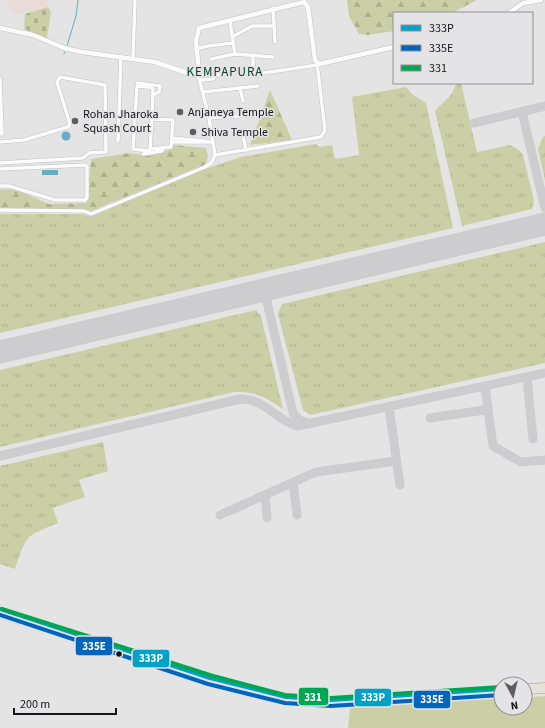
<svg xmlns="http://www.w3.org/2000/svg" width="545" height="728" font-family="'Source Sans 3',sans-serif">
  <defs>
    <pattern id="grass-tufts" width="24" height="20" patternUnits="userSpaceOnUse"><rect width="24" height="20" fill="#cccfa6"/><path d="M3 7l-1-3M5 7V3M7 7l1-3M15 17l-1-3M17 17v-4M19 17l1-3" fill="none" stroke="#aeb18e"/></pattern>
    <pattern id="forest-firs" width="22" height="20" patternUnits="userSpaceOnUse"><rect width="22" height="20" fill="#cccfa6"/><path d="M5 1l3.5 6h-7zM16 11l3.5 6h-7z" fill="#aeb18e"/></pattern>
    <pattern id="cemetery-stones" width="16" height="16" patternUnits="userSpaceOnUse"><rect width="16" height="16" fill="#cccfa6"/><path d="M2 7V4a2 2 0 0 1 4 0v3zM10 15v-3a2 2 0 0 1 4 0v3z" fill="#aeb18e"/></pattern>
  </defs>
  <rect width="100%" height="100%" fill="#e4e4e5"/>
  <polygon fill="#e9dbd8" points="8,0 48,0 48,7 17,15 9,9"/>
  <g fill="url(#grass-tufts)">
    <polygon points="457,83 461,83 477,152 510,145 519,150 523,155 534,201 532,209 462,226 435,111 451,95"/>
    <polygon points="406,87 412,94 426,103 453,228 0,333 0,214 83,214 90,217 205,169 241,157 316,144 319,147 332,145 335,159 359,155 352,97"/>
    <polygon points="545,136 545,181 538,149 543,137"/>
    <polygon points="545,242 545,363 310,415 303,410 278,314 282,304"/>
    <path d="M256,310L261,316L283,409C265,397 256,391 234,392L0,447V370Z"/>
    <path d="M103,442L108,471L79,480L85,497L53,508L58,523C24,537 27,534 15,569L0,564V466Z"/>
  </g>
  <g fill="url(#forest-firs)">
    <polygon points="347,0 477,0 452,13 394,13 394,31 367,35 359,34 349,16"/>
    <polygon points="270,90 292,140 250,145"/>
    <polygon points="173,145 206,148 208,157 206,164 91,211 84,209 0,209 0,189 17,190 49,204 87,203 91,159 129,153 149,156 172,149"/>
  </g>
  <polygon fill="url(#cemetery-stones)" points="48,7 51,12 47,38 24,29 25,14"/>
  <polygon fill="#cccfa6" points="525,695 531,697 545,696 545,728 348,728 350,708 501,697 501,708 525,708"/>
  <g fill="#66aec3">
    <circle cx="66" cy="136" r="4.5"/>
    <rect x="42" y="170" width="16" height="5"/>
  </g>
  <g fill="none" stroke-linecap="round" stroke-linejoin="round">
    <g stroke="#66aec3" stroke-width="1">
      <polyline points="67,46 76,16 78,0"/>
      <polyline points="64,54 65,52"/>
    </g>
    <g stroke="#cdccce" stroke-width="9">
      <polyline points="522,112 545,208"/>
      <polyline points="474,123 545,106"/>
      <polyline points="257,292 264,296 267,302 293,413 299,420 307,423"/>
      <polyline points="267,302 268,295 273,288"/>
      <polyline points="527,377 533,439"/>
      <polyline points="485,386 493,446 521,462 545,460"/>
      <polyline points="389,407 400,485"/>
      <polyline points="430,418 485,410 488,411"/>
      <path d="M0,456L240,399C264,398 277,421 298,426L545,373"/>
      <polyline points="293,483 297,515"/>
      <polyline points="265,495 267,518"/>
      <polyline points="220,515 316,472 396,461"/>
    </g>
    <polyline stroke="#cdccce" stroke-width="23" points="0,352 545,224"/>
    <g stroke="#c1c1c2" stroke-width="4.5">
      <g id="minor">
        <polyline points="273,8 275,42"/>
        <polyline points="230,21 235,54"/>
        <polyline points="232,37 252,26 274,26"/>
        <polyline points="196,49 208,46 233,43"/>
        <polyline points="253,55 253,71 257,74 317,65"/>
        <polyline points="133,58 135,0"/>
        <polyline points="211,59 235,54 273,57"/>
        <polyline points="198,74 209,118 215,155"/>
        <polyline points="0,79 2,134 0,134"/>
        <polyline points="200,80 213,79 216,75 234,73"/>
        <polyline points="137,83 160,86 159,92 153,95"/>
        <polygon points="137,86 149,87 153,89 152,119 173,120 171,147 150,149 149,151 133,149"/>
        <polyline points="240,88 243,101"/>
        <polyline points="203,92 258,86"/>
        <polyline points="209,118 255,115"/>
        <polyline points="242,131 246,150"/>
        <polyline points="172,138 205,141"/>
        <polyline points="118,141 121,56"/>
        <polyline points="0,142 24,140 68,127 70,124 57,82 60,77 105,85 106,152 89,153 83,158 0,163"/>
        <polyline points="172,142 212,142"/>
        <polyline points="150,149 152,119"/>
        <polyline points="143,154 162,151 163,148"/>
        <polyline points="0,169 85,165 87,167 87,198 85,200 55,200 9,186 0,186"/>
        <polyline points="0,210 84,211 91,214 205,167 212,162 215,155 321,137 325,130 317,63"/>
      </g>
    </g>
    <g stroke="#c1c1c2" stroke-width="5.5">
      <g id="tertiary">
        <polyline points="509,13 523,3 541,0"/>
        <polyline points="0,28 33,35 64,48 82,52 155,62 193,75 198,74 199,71 196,41 199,28 304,2 308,7 315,60 319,64 394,47"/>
      </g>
    </g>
    <g stroke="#a29b86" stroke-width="7">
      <g id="primary">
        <polyline points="0,609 210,678 286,697 331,700 427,695 501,689"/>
        <polyline points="0,615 211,682 284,701 300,702"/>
        <polyline points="525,687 545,686"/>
        <polyline points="531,691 545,690"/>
      </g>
    </g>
    <use href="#minor" stroke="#fbfbfb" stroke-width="3.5"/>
    <use href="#tertiary" stroke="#fbfbfb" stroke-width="4.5"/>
    <use href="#primary" stroke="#e7e2d7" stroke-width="6"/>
    <g stroke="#e4e3e6" stroke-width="7">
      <polyline id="bus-1" points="0,609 210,678 286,697 331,700 501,689"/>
    </g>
    <g stroke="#e4e3e6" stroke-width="7">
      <polyline id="bus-2" points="0,615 208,684 285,703 331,706 501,695"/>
    </g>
    <g stroke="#e4e3e6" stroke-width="7">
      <polyline id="bus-3" points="2,609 213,676 285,695 331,698 501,687"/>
    </g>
    <use href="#bus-1" stroke="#01a2c5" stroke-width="4"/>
    <use href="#bus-2" stroke="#0065bd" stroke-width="4"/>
    <use href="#bus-3" stroke="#00a651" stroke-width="4"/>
  </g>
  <g fill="#5d5d5e" stroke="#e4e3e6" stroke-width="1.5">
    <circle cx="180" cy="112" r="4"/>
    <circle cx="75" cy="121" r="4"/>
    <circle cx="193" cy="132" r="4"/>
  </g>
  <circle fill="#151416" stroke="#e4e3e6" stroke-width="1.5" cx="119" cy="654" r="3.5"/>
  <g text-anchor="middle" stroke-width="3" stroke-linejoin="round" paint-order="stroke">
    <g font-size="12" fill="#151416" stroke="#e4e3e6" text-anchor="start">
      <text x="188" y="116">Anjaneya Temple</text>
      <text x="83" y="118">Rohan Jharoka<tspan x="83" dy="14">Squash Court</tspan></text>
      <text x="201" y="136">Shiva Temple</text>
    </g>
    <g font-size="13" letter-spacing="1" fill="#094324" stroke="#e4e3e6">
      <text x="225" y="76">KEMPAPURA</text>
    </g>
  </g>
  <g stroke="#e4e3e6" stroke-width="1.5">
    <rect x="75" y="636" width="38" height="20" rx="4" fill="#0065bd"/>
    <rect x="132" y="649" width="38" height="19" rx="4" fill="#01a2c5"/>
    <rect x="298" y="687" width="31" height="19" rx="4" fill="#00a651"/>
    <rect x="354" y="688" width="38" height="19" rx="4" fill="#01a2c5"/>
    <rect x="413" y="690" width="38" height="19" rx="4" fill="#0065bd"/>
  </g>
  <g font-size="11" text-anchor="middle" font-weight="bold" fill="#fff">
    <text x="94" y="650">335E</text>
    <text x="151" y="662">333P</text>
    <text x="313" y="701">331</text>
    <text x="373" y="701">333P</text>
    <text x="432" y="703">335E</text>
  </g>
  <rect x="393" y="12" width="140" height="72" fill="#e4e3e6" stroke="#919093"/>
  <rect x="401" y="25" width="20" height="6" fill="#01a2c5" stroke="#919093"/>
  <text x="429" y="32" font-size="12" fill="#151416">333P</text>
  <rect x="401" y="45" width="20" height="6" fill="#0065bd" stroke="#919093"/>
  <text x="429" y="52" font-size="12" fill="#151416">335E</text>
  <rect x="401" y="65" width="20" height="6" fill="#00a651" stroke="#919093"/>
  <text x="429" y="72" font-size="12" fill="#151416">331</text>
  <g transform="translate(513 696) rotate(172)"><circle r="19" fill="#e4e3e6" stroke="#919093"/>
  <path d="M0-3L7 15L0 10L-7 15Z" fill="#5d5d5e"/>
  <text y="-6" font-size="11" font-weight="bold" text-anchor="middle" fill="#151416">N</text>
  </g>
  <path d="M14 708v6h102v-6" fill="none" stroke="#151416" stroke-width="2"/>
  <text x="20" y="708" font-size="12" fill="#151416" stroke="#e4e3e6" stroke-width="3" paint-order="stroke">200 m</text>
</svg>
